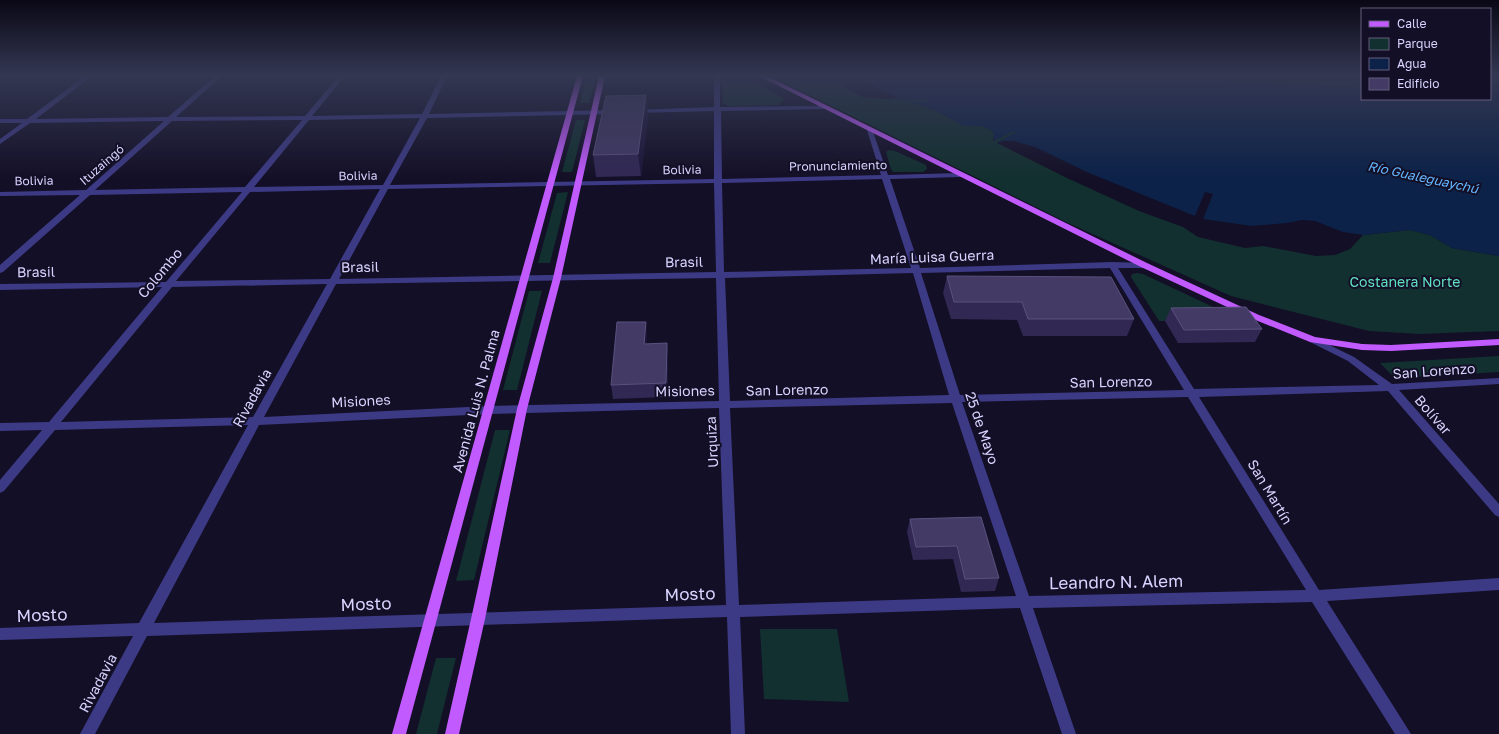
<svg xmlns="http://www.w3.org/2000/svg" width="1499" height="734" font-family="'Golos Text',sans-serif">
  <rect width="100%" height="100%" fill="#130f26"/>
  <g fill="#12302f">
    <polygon points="587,76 596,76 589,103 580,103"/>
    <polygon points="771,76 824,76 840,80 844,87 863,97 888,99 897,98 905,100 926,100 926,102 910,102 935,110 964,126 981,126 990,129 994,134 993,141 1014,131 1017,132 997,143 1065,177 1139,211 1183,227 1198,237 1245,248 1263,246 1316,256 1335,255 1350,249 1363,235 1410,230 1430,235 1452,248 1499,256 1499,331 1420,334 1369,331 1231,296 1068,223"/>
    <polygon points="1206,76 1362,76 1362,87 1290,85 1212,79"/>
    <polygon points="749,79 785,99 778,105 728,106 723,104 722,80"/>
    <polygon points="576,120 585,120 572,172 562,172"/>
    <polygon points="889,150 895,151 926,165 927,169 923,172 893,172 891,169 886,152"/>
    <polygon points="568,192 550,263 538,263 557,193"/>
    <polygon points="1137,273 1143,274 1243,321 1159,321 1131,277 1132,274"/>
    <polygon points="529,291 542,291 517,390 503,390"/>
    <polygon points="1499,356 1499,372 1395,378 1380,363"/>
    <polygon points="495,430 510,430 474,580 456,581"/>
    <polygon points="760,629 837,629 849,702 764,699"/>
    <polygon points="436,658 456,658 437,734 416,734"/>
  </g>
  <polygon fill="#0c2248" points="857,76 1206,76 1212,79 1290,85 1362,87 1362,99 1490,99 1490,76 1499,76 1499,256 1452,248 1430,235 1410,230 1363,235 1343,232 1315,221 1302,220 1287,223 1252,226 1203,219 1213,194 1205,192 1195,216 1089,173 1035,147 1013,141 1004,141 997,143 1016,132 1014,131 994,141 994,134 990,129 981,126 964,126 935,110 909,102 926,102 926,100 905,100 897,98"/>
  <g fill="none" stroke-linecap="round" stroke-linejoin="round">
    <path fill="#3d3a85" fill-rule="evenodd" d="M85,76H92L36,119L168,117L215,76H222L176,117L305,116L339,76H345L312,116L422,114L441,76H447L429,114L615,110L618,112L615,114L427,118L390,185L714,179V111L635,113L633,112V110L714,107V76H720V107L825,106V108L823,109L721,111L722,179L881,175L867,130L872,129L888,175L960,173L964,175L960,177L890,179L920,268L1112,262L1147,263L1148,265L1147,267L1144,268H1118L1194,389L1379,385L1348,361L1310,342L1308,340L1313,337L1354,357L1392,384L1499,378V384L1399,390L1499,504V517L1495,515L1388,391L1199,397L1319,590L1499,578V590L1327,601L1411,734H1395L1312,602L1033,608L1076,734H1062L1020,608L740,617L745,734H731L727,617L147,636L95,734H80L133,636L0,640V628L139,623L248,425L55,430L4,491L0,493V480L42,430L0,431V423L49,422L162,287L0,290V284L166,282L242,192L90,195L3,272L0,273V265L80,195L0,196V192L86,190L164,121L30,123L0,144V139L22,123H0V119H27ZM420,118L383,185L254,187L309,120ZM302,120L245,187L95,190L172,121ZM882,179L911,268L724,272L722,183ZM714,183L716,272L339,279L388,189ZM380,189L330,279L176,281L250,192ZM1110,268L1184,390L960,395L921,273ZM913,273L949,395L730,401L725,278ZM716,278L719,401L489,406L264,417L336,284ZM327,284L253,417L61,422L172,287ZM1188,397L1306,590L1029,596L962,402ZM952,403L1016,596L739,605L730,408ZM719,408L726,605L154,623L259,425L489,414Z"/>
    <g fill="#c25bff" fill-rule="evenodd">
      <polygon points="577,76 583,76 406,734 392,734"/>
      <polygon points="599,76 605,76 561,278 527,409 485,619 459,734 445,734 471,619 517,409 553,278"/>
      <polygon points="759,76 767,76 1147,263 1259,315 1315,337 1362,344 1391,345 1499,339 1499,345 1391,351 1362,350 1310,342 1253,319 1141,267"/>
    </g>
  </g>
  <g fill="#312854">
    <polygon points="648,115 641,176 596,177 593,155"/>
    <polygon points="947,276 1134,319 1127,336 1023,336 1017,320 951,319 943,293"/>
    <polygon points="1171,308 1262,329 1255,342 1178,343 1165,321"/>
    <polygon points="647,335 646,344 667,343 668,356 667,397 613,399 611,385"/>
    <polygon points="981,517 999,578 995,591 961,592 953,559 913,560 907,532 910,519"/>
  </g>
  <g fill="#1d163a">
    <polygon points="646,95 648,115 641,176 638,154"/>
    <polygon points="646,322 647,335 646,357 644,344"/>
    <polygon points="667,343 668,356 667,397 666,383"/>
  </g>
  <g fill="#433a66" stroke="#5a527e">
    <polygon points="646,95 638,154 593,155 606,96"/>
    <polygon points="947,276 1111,277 1134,319 1028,319 1022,302 954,302"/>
    <polygon points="1246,307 1262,329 1184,330 1171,308"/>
    <polygon points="617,322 646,322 644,344 667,343 666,383 611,385"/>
    <polygon points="981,517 999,578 965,579 957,546 916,547 910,519"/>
  </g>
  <linearGradient id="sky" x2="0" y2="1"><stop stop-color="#0a0815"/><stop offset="0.42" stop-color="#333752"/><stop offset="1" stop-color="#333752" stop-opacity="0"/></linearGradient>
  <rect width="1499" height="179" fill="url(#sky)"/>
  <g text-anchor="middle" stroke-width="4" stroke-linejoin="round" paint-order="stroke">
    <g font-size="12" fill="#d9d4ff" stroke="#130f26">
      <text transform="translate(102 165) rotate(-41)" y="4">Ituzaingó</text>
      <text transform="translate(838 166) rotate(-1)" y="4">Pronunciamiento</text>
      <text transform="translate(682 170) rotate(-1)" y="4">Bolivia</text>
      <text transform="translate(358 176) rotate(-1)" y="4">Bolivia</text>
      <text transform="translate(34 181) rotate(-1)" y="4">Bolivia</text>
    </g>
    <g font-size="13" font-style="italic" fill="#62b6ff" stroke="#130f26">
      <text transform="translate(1423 177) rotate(12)" y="5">Río Gualeguaychú</text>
    </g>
    <g font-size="14" fill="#d9d4ff" stroke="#130f26">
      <text transform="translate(932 257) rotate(-2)" y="5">María Luisa Guerra</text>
      <text transform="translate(684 262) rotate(-1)" y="5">Brasil</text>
      <text transform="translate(360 267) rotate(-1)" y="5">Brasil</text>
      <text transform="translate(36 272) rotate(-1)" y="5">Brasil</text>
      <text transform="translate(160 273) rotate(-50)" y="5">Colombo</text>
      <text transform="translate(1434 371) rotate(-4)" y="5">San Lorenzo</text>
      <text transform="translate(1111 382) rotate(-1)" y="5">San Lorenzo</text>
      <text transform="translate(787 390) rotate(-1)" y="5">San Lorenzo</text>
      <text transform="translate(685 391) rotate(-1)" y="5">Misiones</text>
      <text transform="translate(252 398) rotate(-61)" y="5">Rivadavia</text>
      <text transform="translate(361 401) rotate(-3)" y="5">Misiones</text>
      <text transform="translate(476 401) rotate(-75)" y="5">Avenida Luis N. Palma</text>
      <text transform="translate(1433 415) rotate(49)" y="5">Bolívar</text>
      <text transform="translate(982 428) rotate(71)" y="5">25 de Mayo</text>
      <text transform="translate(712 442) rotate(-93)" y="5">Urquiza</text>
      <text transform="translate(1270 492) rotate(59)" y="5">San Martín</text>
      <text transform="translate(98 683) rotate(-62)" y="5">Rivadavia</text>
    </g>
    <g font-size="14" fill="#5fe0c0" stroke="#130f26">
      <text x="1405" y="287">Costanera Norte</text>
    </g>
    <g font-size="17" fill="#d9d4ff" stroke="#130f26">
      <text transform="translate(1116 582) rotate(-1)" y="6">Leandro N. Alem</text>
      <text transform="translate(690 594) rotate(-2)" y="6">Mosto</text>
      <text transform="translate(366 604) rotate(-2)" y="6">Mosto</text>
      <text transform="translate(42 615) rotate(-2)" y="6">Mosto</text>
    </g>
  </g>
  <rect x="1361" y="8" width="130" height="92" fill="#130f26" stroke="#625e7d"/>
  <rect x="1369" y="21" width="20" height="6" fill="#c25bff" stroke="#625e7d"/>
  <text x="1397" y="28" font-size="12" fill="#d9d4ff">Calle</text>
  <rect x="1369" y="38" width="20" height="12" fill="#12302f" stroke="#625e7d"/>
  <text x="1397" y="48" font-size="12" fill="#d9d4ff">Parque</text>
  <rect x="1369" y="58" width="20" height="12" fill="#0c2248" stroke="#625e7d"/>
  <text x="1397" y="68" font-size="12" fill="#d9d4ff">Agua</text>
  <rect x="1369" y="78" width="20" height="12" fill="#433a66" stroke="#625e7d"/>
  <text x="1397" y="88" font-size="12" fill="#d9d4ff">Edificio</text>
</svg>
